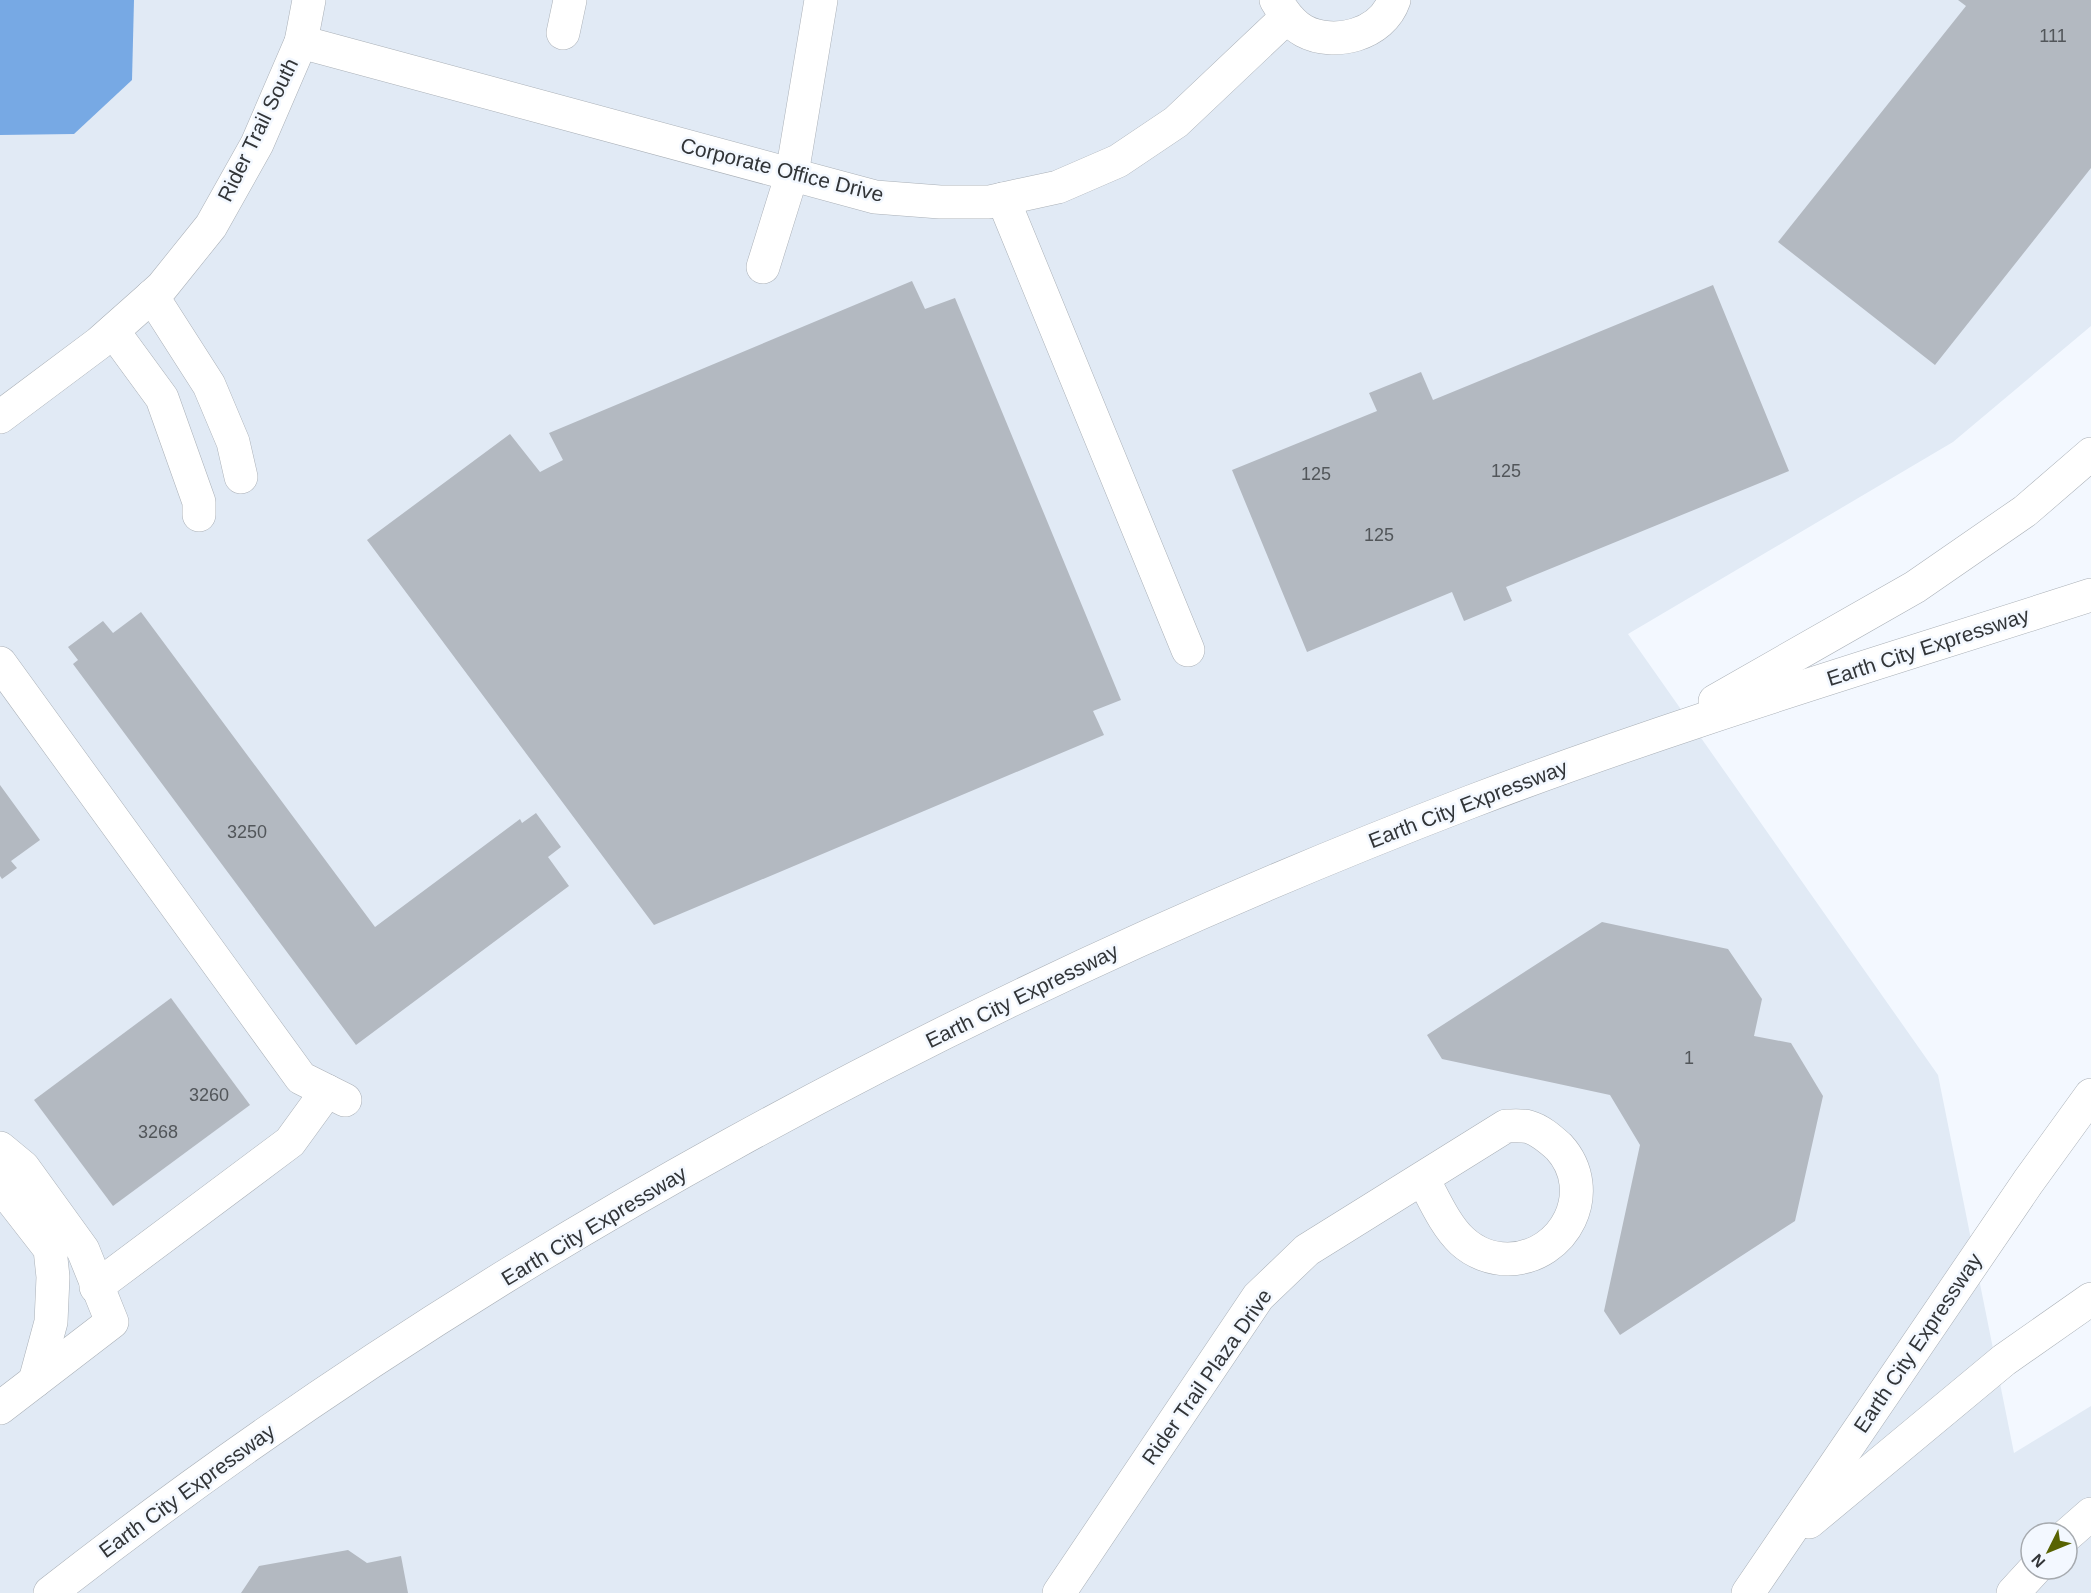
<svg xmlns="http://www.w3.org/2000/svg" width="2091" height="1593" font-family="Helvetica,sans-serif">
  <rect width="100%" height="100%" fill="#f3f8ff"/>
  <path fill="#e1eaf5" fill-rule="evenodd" d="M0,0H2091V326L1953,442L1628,634L1938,1075L2014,1453L2091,1406V1593H0ZM2031,1533H2067V1569H2031Z"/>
  <polygon fill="#77a9e4" points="0,0 134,0 132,80 74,134 0,135"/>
  <g fill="#b3b9c1">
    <polygon points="1958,0 2091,0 2091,168 1935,365 1778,242 1966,6"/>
    <polygon points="912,281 925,309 955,298 1121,700 1093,711 1104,735 654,925 367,540 510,434 540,472 563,460 549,433"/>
    <polygon points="1713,285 1789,471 1506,587 1512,601 1464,621 1452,592 1307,652 1232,470 1377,411 1369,393 1421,372 1433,400"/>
    <polygon points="141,612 375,927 520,819 522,823 536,813 561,847 548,857 569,886 356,1045 73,664 78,660 68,647 103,621 113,633"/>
    <polygon points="0,785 40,840 11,861 17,868 2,879 0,876"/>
    <polygon points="1602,922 1728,949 1762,999 1754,1036 1791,1043 1823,1096 1795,1221 1620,1335 1604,1311 1640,1145 1610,1095 1442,1059 1427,1035"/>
    <polygon points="171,998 250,1105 113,1206 34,1100"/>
    <polygon points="348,1550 367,1563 401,1556 408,1593 241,1593 259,1566"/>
  </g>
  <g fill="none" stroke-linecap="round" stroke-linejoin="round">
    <g stroke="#aab0b7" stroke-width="34">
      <g id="minor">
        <path d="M1276,0C1283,12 1291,24 1304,31C1334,47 1382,35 1394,0"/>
        <polyline points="563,33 570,0"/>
        <polyline points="301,42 875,197 940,202 989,202 1058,187 1118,161 1176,122 1287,17"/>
        <polyline points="1003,199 1188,650"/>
        <polyline points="763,267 792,174 821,0"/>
        <polyline points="152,296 209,385 233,442 241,477"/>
        <polyline points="113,331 162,398 199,502 199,515"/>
        <polyline points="0,417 99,343 152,296 162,287 211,226 257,144 301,42 309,0"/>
        <polyline points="0,663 301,1078 345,1100"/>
        <polyline points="0,1148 23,1167 83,1250 112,1322 0,1408"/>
        <polyline points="0,1185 50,1249 53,1277 51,1322 35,1381"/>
        <polyline points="96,1287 290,1142 327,1091"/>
        <polyline points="2067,1535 2091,1514"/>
        <path d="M1059,1593L1258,1297L1307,1250L1506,1126C1513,1126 1522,1125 1529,1127C1540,1130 1550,1139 1559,1147C1599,1191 1565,1258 1508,1259C1491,1259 1474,1252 1462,1241C1445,1225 1434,1199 1423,1179"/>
        <polyline points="2013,1593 2035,1569"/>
      </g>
    </g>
    <g stroke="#aab0b7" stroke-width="34">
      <g id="highway">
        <polyline points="1715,701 1915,587 2025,511 2091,454"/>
        <polyline points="1809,1522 2004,1360 2091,1299"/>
        <path d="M50,1593C476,1259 965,996 1470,802C1674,724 1883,662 2091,595"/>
        <polyline points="1748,1593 2028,1182 2091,1095"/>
      </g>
    </g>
    <use href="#minor" stroke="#fff" stroke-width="33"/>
    <use href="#highway" stroke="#fff" stroke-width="33"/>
  </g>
  <g text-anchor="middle" stroke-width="5" stroke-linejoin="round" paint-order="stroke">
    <g font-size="18" fill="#52565a">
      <text x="2053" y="42">111</text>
      <text x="1506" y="477">125</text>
      <text x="1316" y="480">125</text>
      <text x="1379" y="541">125</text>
      <text x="247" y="838">3250</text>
      <text x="1689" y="1064">1</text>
      <text x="209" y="1101">3260</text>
      <text x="158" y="1138">3268</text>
    </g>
    <g font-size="21" fill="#323538" stroke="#f3f8ff">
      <text transform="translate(258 130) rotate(-64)" y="7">Rider Trail South</text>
      <text transform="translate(782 170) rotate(14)" y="7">Corporate Office Drive</text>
      <text transform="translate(1928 647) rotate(-18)" y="7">Earth City Expressway</text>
      <text transform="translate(1468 804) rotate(-21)" y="7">Earth City Expressway</text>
      <text transform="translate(1022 996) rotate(-26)" y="7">Earth City Expressway</text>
      <text transform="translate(594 1226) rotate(-31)" y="7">Earth City Expressway</text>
      <text transform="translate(1918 1343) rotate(-56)" y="7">Earth City Expressway</text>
      <text transform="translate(1207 1377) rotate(-55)" y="7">Rider Trail Plaza Drive</text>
      <text transform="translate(187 1491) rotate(-36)" y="7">Earth City Expressway</text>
    </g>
  </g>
  <g transform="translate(2049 1551) rotate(227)"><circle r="28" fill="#f3f8ff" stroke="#a6aaaf" stroke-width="1.5"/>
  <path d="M0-4.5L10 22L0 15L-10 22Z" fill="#586302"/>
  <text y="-9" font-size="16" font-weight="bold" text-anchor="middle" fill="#323538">N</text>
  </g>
</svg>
